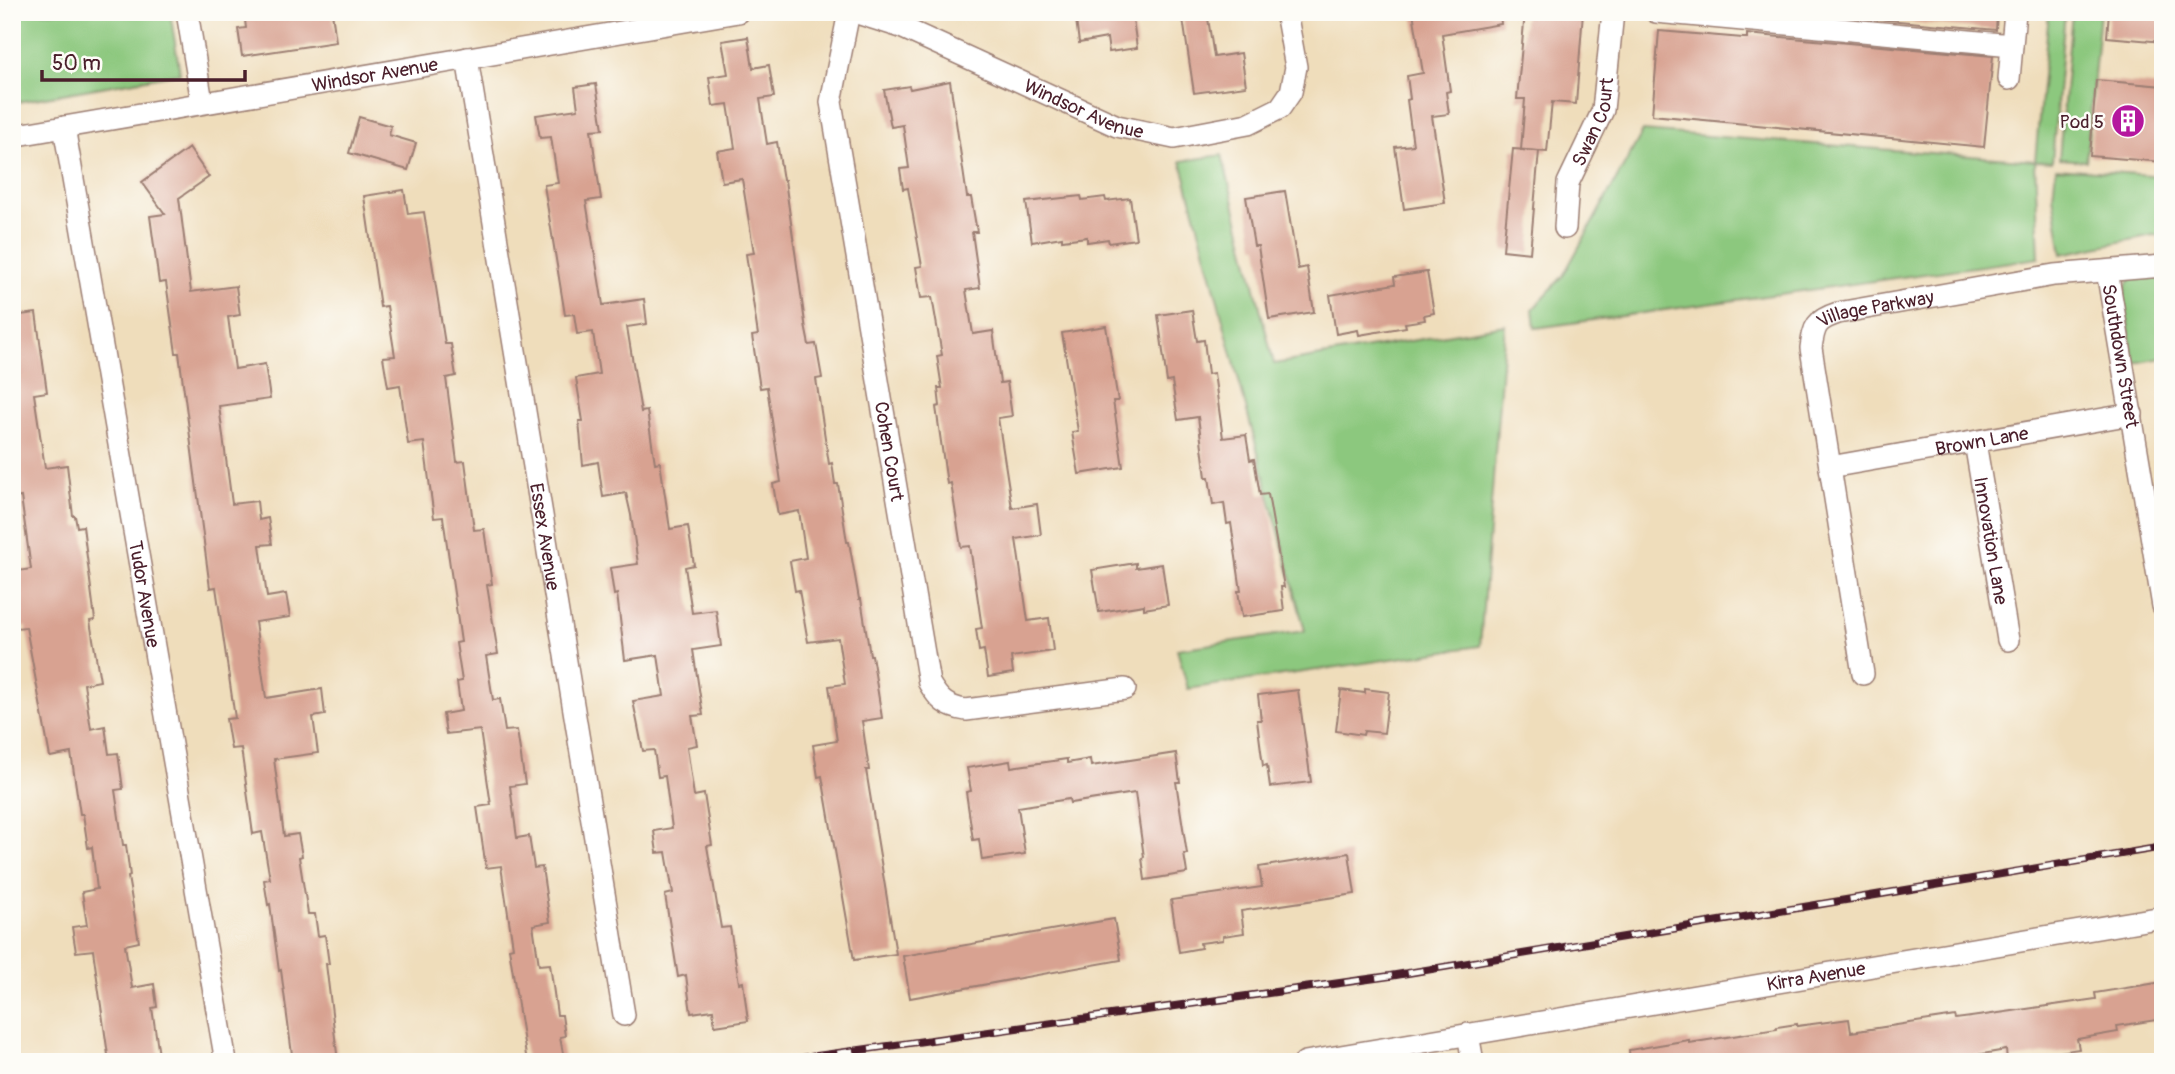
<svg xmlns="http://www.w3.org/2000/svg" width="2175" height="1074" font-family="Pangolin,sans-serif">
  <rect width="100%" height="100%" fill="#fdfcf7"/>
  <filter id="ink" filterUnits="userSpaceOnUse"><feTurbulence type="fractalNoise" baseFrequency=".0143" numOctaves="2"/><feDisplacementMap in="SourceGraphic" scale="14" xChannelSelector="R" yChannelSelector="G"/><feConvolveMatrix kernelMatrix="1 2 1 2 8 2 1 2 1" color-interpolation-filters="sRGB"/></filter>
  <filter id="wash" filterUnits="userSpaceOnUse"><feTurbulence type="fractalNoise" baseFrequency=".00686" numOctaves="4" result="noise"/><feDisplacementMap in="SourceGraphic" scale="28" xChannelSelector="R" yChannelSelector="G"/><feGaussianBlur stdDeviation="1.57" result="paint"/><feColorMatrix in="noise" values="0 0 0 0 0 0 0 0 0 0 0 0 0 0 0 0 0 1.4 0 .05"/><feComposite in="paint" operator="in"/></filter>
  <g filter="url(#wash)">
    <rect width="100%" height="100%" fill="#efddbb"/>
    <g fill="#8cc87e" stroke="#6b7454" stroke-width="2">
      <polygon points="12,12 170,12 180,73 12,103"/>
      <polygon points="2049,12 2065,12 2052,162 2035,161 2039,258 1535,328 1533,309 1563,276 1643,131 2035,161"/>
      <polygon points="2072,12 2100,12 2086,161 2059,159"/>
      <polygon points="1222,155 1274,364 1505,325 1480,646 1188,689 1177,649 1305,631 1181,161"/>
      <polygon points="2056,168 2163,176 2163,236 2153,235 2062,254 2053,196"/>
      <polygon points="2163,270 2163,358 2134,363 2124,298 2126,285 2138,272"/>
    </g>
    <g id="blocks">
      <g fill="#d8a291">
        <polygon points="244,12 332,12 336,42 242,56 238,29 246,28"/>
        <polygon points="1075,12 1132,12 1137,48 1109,52 1107,38 1079,43"/>
        <polygon points="1182,12 1207,12 1214,57 1241,53 1246,86 1194,93"/>
        <polygon points="1413,12 1500,12 1501,24 1442,34 1450,91 1446,92 1449,114 1432,116 1445,203 1404,209 1395,147 1413,145 1407,100 1410,99 1407,76 1423,73"/>
        <polygon points="1525,12 1583,12 1576,104 1552,102 1547,152 1521,150 1525,99 1517,99"/>
        <polygon points="1801,12 1997,12 1996,30"/>
        <polygon points="2109,12 2163,12 2163,42 2107,37"/>
        <polygon points="1659,31 1743,38 1747,38 1747,34 1993,56 1984,147 1652,115"/>
        <polygon points="748,37 753,68 769,65 774,97 760,99 767,144 777,142 783,180 785,180 806,330 809,345 816,344 822,378 816,379 829,464 832,463 835,484 838,484 847,542 849,542 859,599 861,599 870,655 872,655 882,718 862,721 869,770 866,770 896,954 854,960 822,776 818,777 813,745 837,741 829,686 845,684 838,638 808,642 799,590 795,591 790,561 806,558 799,511 778,515 773,484 781,482 767,387 760,388 752,336 758,335 746,254 754,253 742,179 722,182 717,151 735,148 728,104 713,106 709,77 728,74 722,41"/>
        <polygon points="2096,80 2163,86 2163,162 2090,156"/>
        <polygon points="950,81 967,197 971,197 977,232 972,232 980,288 966,290 973,334 993,331 1000,383 1007,382 1012,416 998,418 1012,508 1037,504 1041,535 1016,539 1028,621 1049,618 1053,651 1011,657 1013,673 988,677 984,650 979,651 976,629 982,628 970,546 961,547 951,483 947,484 936,407 940,406 938,388 942,388 937,356 942,355 932,297 921,298 916,267 922,266 908,188 903,189 900,169 909,168 903,125 891,127 884,90 909,86 910,89"/>
        <polygon points="596,84 603,129 591,130 601,199 586,201 603,305 644,299 647,324 627,327 641,412 647,411 655,463 660,462 670,529 688,526 694,565 685,567 692,613 716,610 721,646 693,650 703,715 692,716 697,745 687,747 694,796 704,794 712,845 707,846 721,928 730,927 739,983 743,982 748,1021 715,1026 713,1010 691,1013 686,975 678,977 665,895 673,893 666,852 657,853 654,831 672,828 665,776 658,777 654,750 643,751 633,701 664,696 658,655 625,660 617,594 614,595 610,568 638,564 631,515 626,493 603,497 598,462 583,465 579,421 583,421 576,378 599,374 593,332 577,334 574,314 565,315 544,185 558,183 551,137 540,138 536,115 578,109 575,87"/>
        <polygon points="359,117 391,126 389,135 416,143 408,170 349,153"/>
        <polygon points="189,148 209,177 179,198 191,292 236,286 240,315 228,317 235,369 265,364 270,399 219,406 232,504 257,501 259,520 268,518 272,544 260,545 267,597 286,594 290,617 255,622 266,698 322,689 325,715 313,717 318,753 274,759 284,836 298,834 302,856 299,857 308,914 315,914 318,936 325,935 329,964 326,964 338,1062 293,1062 281,970 279,971 270,904 268,905 264,880 270,879 262,832 253,834 241,748 231,749 226,719 235,718 216,587 210,588 179,353 176,353 166,282 159,283 150,216 165,214 142,182"/>
        <polygon points="1513,149 1539,151 1530,253 1503,250"/>
        <polygon points="404,190 408,214 424,212 445,344 451,344 456,376 446,378 457,462 465,461 474,530 484,529 492,584 487,585 498,654 486,656 493,700 500,699 505,731 517,730 525,784 510,786 517,838 529,836 534,868 542,867 550,922 533,925 539,965 550,964 557,1015 562,1015 565,1036 560,1037 564,1059 527,1062 509,948 513,947 501,866 486,868 477,807 491,805 480,730 446,734 443,714 461,711 457,682 462,681 456,643 461,642 443,517 434,518 424,442 408,444 400,385 388,387 383,357 395,356 387,306 380,307 364,196"/>
        <polygon points="1285,191 1298,269 1307,267 1314,312 1269,319 1258,246 1254,246 1246,197"/>
        <polygon points="1081,196 1082,200 1105,197 1106,201 1130,198 1136,239 1109,243 1108,239 1087,242 1087,237 1062,240 1062,237 1032,242 1026,202"/>
        <polygon points="1427,272 1434,313 1424,315 1425,320 1405,323 1406,327 1359,335 1358,330 1336,334 1330,295 1395,284 1394,277"/>
        <polygon points="1192,310 1197,341 1204,340 1208,374 1214,373 1223,438 1246,435 1250,460 1254,459 1260,495 1268,494 1284,587 1281,587 1284,611 1242,617 1238,591 1241,591 1231,523 1227,524 1224,503 1213,505 1209,477 1206,477 1198,417 1178,420 1172,381 1167,382 1158,315"/>
        <polygon points="36,313 47,392 34,394 45,468 67,465 73,516 75,516 77,527 83,526 95,620 90,621 100,681 84,684 91,729 105,726 109,754 118,753 123,789 115,790 123,845 126,845 130,876 128,877 139,942 125,945 132,988 154,984 157,1007 152,1008 160,1062 109,1062 93,950 76,952 72,927 87,925 82,892 97,889 92,847 88,848 83,814 80,814 71,753 50,757 26,627 16,628 12,604 12,572 31,569 21,497 14,498 12,486 12,316"/>
        <polygon points="1106,326 1118,401 1113,401 1123,467 1079,474 1072,432 1078,431 1062,333"/>
        <polygon points="1136,563 1136,568 1162,564 1168,605 1144,609 1144,605 1099,612 1092,570"/>
        <polygon points="1365,689 1389,692 1384,733 1364,731 1363,735 1336,731 1341,690 1365,693"/>
        <polygon points="1298,690 1311,782 1270,787 1267,765 1263,766 1257,720 1261,720 1258,695"/>
        <polygon points="1176,753 1180,782 1176,782 1187,854 1184,854 1187,873 1145,880 1142,858 1144,857 1135,793 1070,803 1069,799 1018,807 1025,854 982,860 979,839 973,840 966,792 971,791 967,768 1010,761 1011,767 1067,759 1067,763 1090,759 1091,766"/>
        <polygon points="1349,853 1355,894 1241,911 1244,933 1223,936 1223,940 1200,943 1201,948 1179,952 1171,900 1262,887 1259,867"/>
        <polygon points="1114,919 1121,960 910,998 903,956"/>
        <polygon points="2163,982 2163,1019 2117,1026 2118,1032 2077,1039 2079,1049 2007,1060 2006,1050 1936,1062 1630,1062 1629,1050 1689,1040 1689,1043 1777,1029 1777,1027 1797,1024 1797,1026 1849,1019 1851,1032 1955,1016 1956,1019 1971,1017 2096,999 2095,993"/>
      </g>
    </g>
  </g>
  <g filter="url(#ink)">
    <use href="#blocks" fill-opacity="0" stroke="#9c7e73" stroke-width="2"/>
    <g fill="none" stroke-linecap="round" stroke-linejoin="round">
      <g stroke="#9c7e73" stroke-width="24">
        <g id="minor">
          <polyline points="187,12 202,102"/>
          <path id="s1" d="M849,12L831,102L929,683C939,700 946,707 966,710L1125,689"/>
          <path id="s2" d="M854,12L901,27L1117,126L1174,138L1248,124L1280,108L1291,92L1296,67L1286,12"/>
          <polyline points="1656,12 2012,45"/>
          <path id="s3" d="M467,58L624,1015"/>
          <polyline points="2009,79 2015,12"/>
          <path id="s4" d="M64,127L226,1062"/>
          <path id="s5" d="M12,136L738,12"/>
          <path id="s6" d="M1565,228L1568,183L1603,110L1613,12"/>
          <path id="s7" d="M2107,271L2163,606"/>
          <path id="s8" d="M1975,442L2008,640"/>
          <path id="s9" d="M1830,467L2132,414"/>
          <path id="s10" d="M1863,674L1811,348C1814,326 1816,320 1838,313L2054,275L2163,266"/>
          <polyline points="1468,1034 1473,1062"/>
          <path id="s11" d="M1305,1062L2163,917"/>
        </g>
      </g>
      <use href="#minor" stroke="#fff" stroke-width="21"/>
      <g stroke="#4a1f2b" stroke-width="8">
        <polyline id="rail" points="774,1062 1390,976 2163,847"/>
      </g>
      <use href="#rail" stroke="#fdfcf7" stroke-width="5" stroke-dasharray="16" stroke-linecap="butt"/>
    </g>
  </g>
  <defs>
    <g id="building-disc" transform="scale(1.75)"><circle r="9.5" fill="#b5179e" stroke="#fdfcf7"/><path d="M-4-6H4V6H1V3H-1V6H-4ZM-2.5-4.3h1.7v1.8h-1.7ZM.8-4.3h1.7v1.8H.8ZM-2.5-1h1.7V.8h-1.7ZM.8-1h1.7V.8H.8Z" fill="#fff"/></g>
  </defs>
  <g fill-rule="evenodd">
    <use href="#building-disc" x="2128" y="121"/>
  </g>
  <g text-anchor="middle" stroke-width="5" stroke-linejoin="round" paint-order="stroke">
    <g font-size="19" fill="#4a1f2b" stroke="#fdfcf7">
      <text dy="7" stroke="none"><textPath href="#s5" startOffset="368">Windsor Avenue</textPath></text>
      <text dy="7" stroke="none"><textPath href="#s2" startOffset="250">Windsor Avenue</textPath></text>
      <text dy="7" stroke="none"><textPath href="#s6" startOffset="112">Swan Court</textPath></text>
      <text dy="7" stroke="none"><textPath href="#s10" startOffset="416">Village Parkway</textPath></text>
      <text dy="7" stroke="none"><textPath href="#s7" startOffset="86">Southdown Street</textPath></text>
      <text dy="7" stroke="none"><textPath href="#s9" startOffset="154">Brown Lane</textPath></text>
      <text dy="7" stroke="none"><textPath href="#s1" startOffset="446">Cohen Court</textPath></text>
      <text dy="7" stroke="none"><textPath href="#s3" startOffset="485">Essex Avenue</textPath></text>
      <text dy="7" stroke="none"><textPath href="#s8" startOffset="100">Innovation Lane</textPath></text>
      <text dy="7" stroke="none"><textPath href="#s4" startOffset="474">Tudor Avenue</textPath></text>
      <text dy="7" stroke="none"><textPath href="#s11" startOffset="518">Kirra Avenue</textPath></text>
    </g>
    <g font-size="19" fill="#4a1f2b" stroke="#fdfcf7" text-anchor="end">
      <text x="2104" y="128">Pod 5</text>
    </g>
  </g>
  <rect width="2175" height="1074" fill="none" stroke="#fdfcf7" stroke-width="42"/>
  <path d="M42 70v10h203v-10" fill="none" stroke="#4a1f2b" stroke-width="3.5"/>
  <text x="52" y="70" font-size="21" fill="#4a1f2b" stroke="#fdfcf7" stroke-width="5" paint-order="stroke">50 m</text>
</svg>
